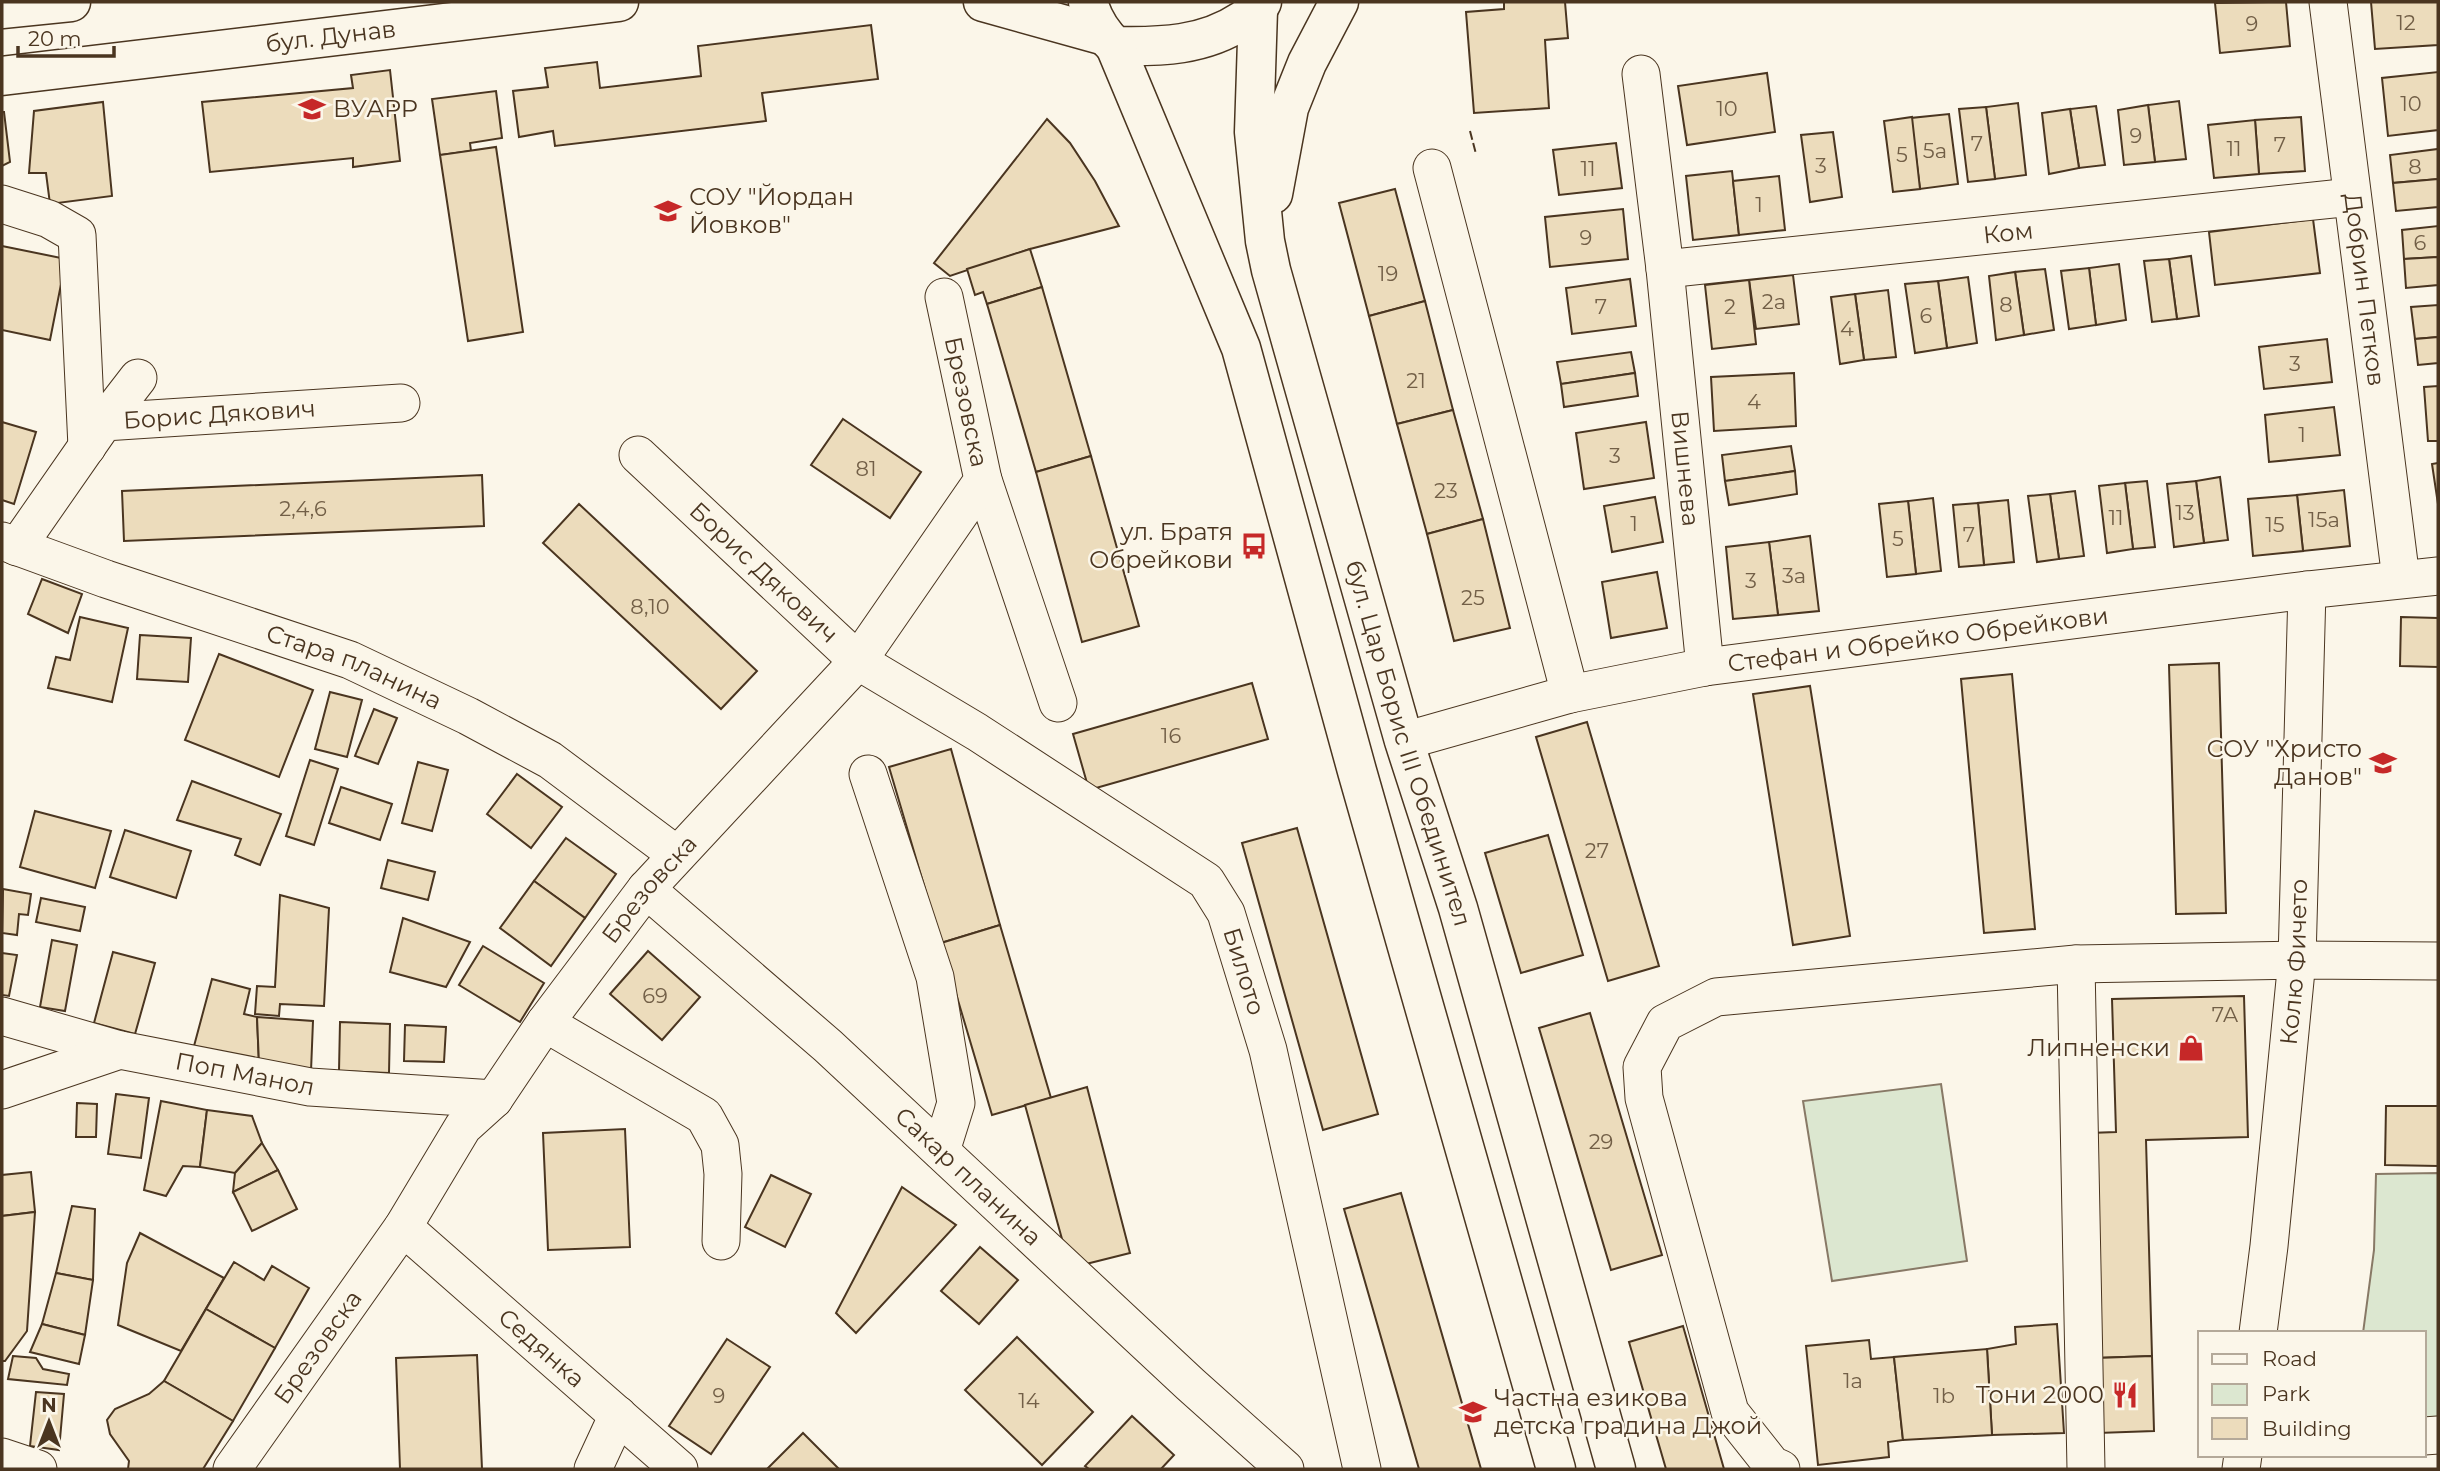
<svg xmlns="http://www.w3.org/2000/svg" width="2440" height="1471" font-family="Montserrat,sans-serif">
  <rect width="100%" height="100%" fill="#fbf6e9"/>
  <g fill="#dce7d0" stroke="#887966" stroke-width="2">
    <polygon points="1941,1084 1967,1261 1832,1281 1803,1101"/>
    <polygon points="2438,1173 2438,1420 2424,1421 2424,1333 2363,1333 2374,1250 2376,1174"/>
  </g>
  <g fill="#ecdcbc" stroke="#4a3520" stroke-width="2">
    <polygon points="1504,2 1565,2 1568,38 1545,40 1549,108 1474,113 1466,12 1504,9"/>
    <polygon points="2286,2 2290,46 2220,53 2215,3"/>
    <polygon points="2371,2 2438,2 2438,45 2375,49"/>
    <polygon points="871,25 878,79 762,93 766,121 555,146 553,131 519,137 513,91 548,87 545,68 597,62 600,88 701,76 698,46"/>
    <polygon points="390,70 400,161 353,167 353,158 210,172 202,102 353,88 351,75"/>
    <polygon points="2438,72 2438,130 2388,136 2382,78"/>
    <polygon points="1767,73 1775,132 1687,145 1678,86"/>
    <polygon points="496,91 502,138 470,143 471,151 440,155 432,99"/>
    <polygon points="2179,101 2186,159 2155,162 2148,105"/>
    <polygon points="103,102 112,196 50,204 46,173 29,173 34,111"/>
    <polygon points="2018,103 2026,175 1995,179 1986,107"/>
    <polygon points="2148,105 2155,162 2124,165 2118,110"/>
    <polygon points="2096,106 2105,165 2079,168 2070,109"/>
    <polygon points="1986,107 1995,179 1968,182 1959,109"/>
    <polygon points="2070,109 2079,168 2049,174 2042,113"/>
    <polygon points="2,112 4,112 10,162 2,166"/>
    <polygon points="1949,114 1958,184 1920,189 1911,118"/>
    <polygon points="1912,117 1920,189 1893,192 1884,121"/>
    <polygon points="2301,117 2305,171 2259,174 2255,120"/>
    <polygon points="1047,119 1070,143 1095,181 1119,226 1030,249 950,276 934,263"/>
    <polygon points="2255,120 2259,174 2214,178 2208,125"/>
    <polygon points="1833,132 1842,197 1810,202 1801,135"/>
    <polygon points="1616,143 1622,188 1559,195 1553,150"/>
    <polygon points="496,147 523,332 468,341 440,155"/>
    <polygon points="2438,149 2438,179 2393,183 2390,155"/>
    <polygon points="1732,171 1739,235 1693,240 1686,176"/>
    <polygon points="1779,176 1785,230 1739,235 1733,181"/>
    <polygon points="2438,179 2438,207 2396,211 2393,183"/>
    <polygon points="1395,189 1425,301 1369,316 1339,203"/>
    <polygon points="1623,209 1628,259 1550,267 1545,217"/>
    <polygon points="2313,219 2320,273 2215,285 2209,232"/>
    <polygon points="2438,226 2438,257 2404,259 2402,230"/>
    <polygon points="2,246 66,259 50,340 2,330"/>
    <polygon points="1030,249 1042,287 987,304 983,292 975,295 967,269"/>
    <polygon points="2191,256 2199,316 2177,319 2169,259"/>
    <polygon points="2438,257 2438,285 2406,288 2404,259"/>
    <polygon points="2169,259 2177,319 2152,322 2144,261"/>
    <polygon points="2119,264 2126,320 2096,325 2089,268"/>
    <polygon points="2089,268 2096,325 2069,329 2061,271"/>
    <polygon points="2045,269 2054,330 2024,335 2015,272"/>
    <polygon points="2015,272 2024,335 1996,340 1989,276"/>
    <polygon points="1793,275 1799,324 1756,329 1749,280"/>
    <polygon points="1968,277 1977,343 1947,348 1938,281"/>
    <polygon points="1630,279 1636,326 1572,334 1566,288"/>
    <polygon points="1749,280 1756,344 1712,349 1705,285"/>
    <polygon points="1938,281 1947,348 1915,353 1905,284"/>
    <polygon points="1042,287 1091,456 1036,472 987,304"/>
    <polygon points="1888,290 1896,357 1864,360 1855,294"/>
    <polygon points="1855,294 1864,360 1840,364 1831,297"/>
    <polygon points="1425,301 1453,410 1397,424 1369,316"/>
    <polygon points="2438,305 2438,337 2415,339 2411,307"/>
    <polygon points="2438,337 2438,363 2418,365 2415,339"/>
    <polygon points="2327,339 2332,382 2264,389 2259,347"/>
    <polygon points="1631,352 1635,373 1561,384 1557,362"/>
    <polygon points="1635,373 1638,396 1564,407 1561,384"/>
    <polygon points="1794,373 1796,426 1714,431 1711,377"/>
    <polygon points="2438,386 2438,441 2428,441 2424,387"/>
    <polygon points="2334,407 2340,455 2269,462 2265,415"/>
    <polygon points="1453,410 1483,519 1427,534 1397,424"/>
    <polygon points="843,419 921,472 890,518 811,465"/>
    <polygon points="2,422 36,432 14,504 2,500"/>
    <polygon points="1646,422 1654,478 1584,489 1576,433"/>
    <polygon points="1791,446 1795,471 1725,481 1722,455"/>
    <polygon points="1091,456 1139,626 1082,642 1036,472"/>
    <polygon points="2438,463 2438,504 2432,464"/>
    <polygon points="1795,471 1797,494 1729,505 1725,481"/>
    <polygon points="482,475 484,526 124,541 122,491"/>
    <polygon points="2220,477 2228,540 2204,543 2196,481"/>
    <polygon points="2147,481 2155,547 2133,549 2125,483"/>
    <polygon points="2196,481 2204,543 2174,547 2167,484"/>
    <polygon points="2125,483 2133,549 2107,553 2099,486"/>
    <polygon points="2344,490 2350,546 2303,551 2297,495"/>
    <polygon points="2075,491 2084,556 2059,559 2050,494"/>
    <polygon points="2050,494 2059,559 2037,562 2028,496"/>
    <polygon points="2297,495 2303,551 2253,556 2248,499"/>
    <polygon points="1655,497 1663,542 1612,552 1604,506"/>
    <polygon points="1933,498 1941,571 1916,574 1908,501"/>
    <polygon points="2008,500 2014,562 1984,565 1978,503"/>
    <polygon points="1908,501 1916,574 1887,577 1879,504"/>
    <polygon points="1978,503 1984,565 1959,567 1953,505"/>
    <polygon points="579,504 757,671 721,709 543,543"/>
    <polygon points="1483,519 1510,628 1454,641 1427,534"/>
    <polygon points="1810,536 1819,611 1778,615 1769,542"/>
    <polygon points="1769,542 1778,615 1733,619 1726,547"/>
    <polygon points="1657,572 1667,628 1611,638 1602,582"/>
    <polygon points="42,579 82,594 68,633 28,614"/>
    <polygon points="80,617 128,628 112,702 48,688 56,657 70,660"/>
    <polygon points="2401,617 2438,618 2438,667 2400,666"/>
    <polygon points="140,635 191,638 188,682 137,679"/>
    <polygon points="219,654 313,690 279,777 185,740"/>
    <polygon points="2219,663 2226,913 2176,914 2169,665"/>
    <polygon points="2012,674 2035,929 1984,933 1961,679"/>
    <polygon points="1252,683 1268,739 1089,790 1073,734"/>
    <polygon points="1810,686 1850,936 1793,945 1753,694"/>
    <polygon points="330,692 362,700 347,757 315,749"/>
    <polygon points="374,709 397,718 378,764 355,756"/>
    <polygon points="1587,722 1659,966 1608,981 1536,737"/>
    <polygon points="951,749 1000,925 941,943 889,767"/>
    <polygon points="310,760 338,769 314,845 286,836"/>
    <polygon points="418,762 448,770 432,831 402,823"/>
    <polygon points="517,774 562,807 531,848 487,814"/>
    <polygon points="192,781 281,814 260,865 235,855 241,839 177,820"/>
    <polygon points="341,787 392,804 380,840 329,823"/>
    <polygon points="35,811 111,831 95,888 20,867"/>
    <polygon points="1297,828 1378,1114 1323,1130 1242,843"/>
    <polygon points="125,830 191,851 176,898 110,877"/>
    <polygon points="1548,835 1583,955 1521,973 1485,853"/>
    <polygon points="566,838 616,874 585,918 534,881"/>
    <polygon points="388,860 435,872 428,900 381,888"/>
    <polygon points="534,881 585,918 551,966 500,928"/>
    <polygon points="3,889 31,894 28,915 19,914 17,935 2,933"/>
    <polygon points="280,895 329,908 324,1006 280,1004 279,1016 255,1014 257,986 275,987"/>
    <polygon points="41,898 85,907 80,931 36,922"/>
    <polygon points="403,918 470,942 446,987 390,972"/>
    <polygon points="1000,925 1051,1098 992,1115 941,943"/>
    <polygon points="52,940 77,945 65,1011 40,1007"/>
    <polygon points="483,946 544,983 520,1022 459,985"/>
    <polygon points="648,951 700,997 662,1040 610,994"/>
    <polygon points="113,952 155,963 135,1034 94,1023"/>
    <polygon points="2,953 17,955 9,996 2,995"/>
    <polygon points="212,979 250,989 244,1014 257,1017 259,1064 194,1046"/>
    <polygon points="2244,996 2248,1137 2146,1140 2152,1356 2096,1358 2089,1133 2116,1132 2112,999"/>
    <polygon points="1590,1013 1662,1255 1611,1270 1539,1028"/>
    <polygon points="257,1017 313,1021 311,1071 259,1064"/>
    <polygon points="340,1022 390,1024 389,1073 339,1071"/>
    <polygon points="405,1025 446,1027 444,1062 404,1061"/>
    <polygon points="1087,1087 1130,1253 1070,1268 1025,1105"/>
    <polygon points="116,1094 149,1098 141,1158 108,1154"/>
    <polygon points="161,1101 207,1110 200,1167 183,1166 166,1196 144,1190"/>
    <polygon points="77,1103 97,1104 96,1137 76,1137"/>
    <polygon points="2386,1106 2438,1106 2438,1166 2385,1165"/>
    <polygon points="207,1110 252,1116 262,1143 235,1173 200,1167"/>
    <polygon points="625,1129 630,1247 548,1250 543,1133"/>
    <polygon points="262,1143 278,1170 233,1192 235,1173"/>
    <polygon points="278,1170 297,1209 252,1231 233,1192"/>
    <polygon points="31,1172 35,1212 2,1216 2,1175"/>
    <polygon points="771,1175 811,1194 785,1247 745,1227"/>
    <polygon points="902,1187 956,1225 856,1333 836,1313"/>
    <polygon points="1401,1193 1481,1469 1419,1469 1344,1209"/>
    <polygon points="72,1206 95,1209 93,1280 56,1273"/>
    <polygon points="35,1212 27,1331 5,1361 2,1361 2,1216"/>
    <polygon points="140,1233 224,1278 181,1351 118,1325 127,1263"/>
    <polygon points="980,1247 1018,1280 979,1324 941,1291"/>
    <polygon points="234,1262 264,1280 272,1266 309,1288 275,1348 206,1309"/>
    <polygon points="56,1273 93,1280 85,1335 42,1324"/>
    <polygon points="206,1309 275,1348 233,1421 164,1381"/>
    <polygon points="42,1324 85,1335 79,1364 30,1352"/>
    <polygon points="2057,1324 2064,1433 1992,1435 1987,1349 2016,1344 2015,1327"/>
    <polygon points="1683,1326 1724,1469 1666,1469 1629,1342"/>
    <polygon points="1017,1337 1093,1412 1042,1465 965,1390"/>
    <polygon points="727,1339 770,1367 711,1454 669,1426"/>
    <polygon points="1869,1340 1871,1359 1894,1357 1903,1440 1888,1442 1889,1457 1818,1465 1806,1346"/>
    <polygon points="1987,1349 1992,1435 1903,1440 1894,1357"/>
    <polygon points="477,1355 482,1469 400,1469 396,1358"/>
    <polygon points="13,1356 36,1358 43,1369 69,1374 67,1385 8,1379"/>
    <polygon points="2152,1356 2154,1431 2098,1433 2096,1358"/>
    <polygon points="164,1381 233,1421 203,1469 128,1469 129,1461 110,1434 107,1420 115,1409 149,1394"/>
    <polygon points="36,1392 64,1394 59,1450 30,1446"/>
    <polygon points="1132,1416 1174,1455 1161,1469 1089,1469 1085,1466"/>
    <polygon points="803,1433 839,1469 767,1469"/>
  </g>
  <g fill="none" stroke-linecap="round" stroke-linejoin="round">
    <g stroke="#4a3520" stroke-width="39">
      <g id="minor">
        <path id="s1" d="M2328,2L2401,579"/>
        <path id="s2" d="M1641,74L1665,269L1705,667"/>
        <polyline points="1432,168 1570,694"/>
        <polyline points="2,204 49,219 77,235 87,447"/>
        <path id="s3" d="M1665,269L2352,197"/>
        <polyline points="104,422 138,378"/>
        <path id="s4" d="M638,455L858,661L977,732L1206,881L1226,913L1268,1050L1362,1469"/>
        <polyline points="983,480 1058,703"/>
        <path id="s5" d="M2,541L106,579L350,660L468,716L550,760L677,855"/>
        <path id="s6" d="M17,547L104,422L401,403"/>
        <path id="s7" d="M1404,741L1570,694L1705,667L2307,590L2438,576"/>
        <polyline points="868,774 935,977 956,1103 941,1151"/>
        <path id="s8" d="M646,889L828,1046L1190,1384L1285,1469"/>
        <polyline points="2076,964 2086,1469"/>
        <path id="s9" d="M2,1016L120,1050L310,1087L494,1099"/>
        <polyline points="545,1023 704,1116 720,1145 723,1174 721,1241"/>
        <polyline points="2,1090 120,1050"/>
        <path id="s10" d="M403,1227L679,1469"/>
        <path id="s11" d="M2258,1333L2269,1246L2297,960L2307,590"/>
        <polyline points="2424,1436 2438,1435"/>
        <polyline points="2,1457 38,1469"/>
        <path id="s12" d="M232,1469L403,1227L463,1127L494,1099L545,1023L646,889L858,661L983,480L944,297"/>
        <polyline points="593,1469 618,1415"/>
        <polyline points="1781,1469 1772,1465 1730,1412 1644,1098 1642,1067 1665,1023 1716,997 2076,964 2297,960 2438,961"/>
        <polyline points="2241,1469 2243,1455"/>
      </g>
    </g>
    <g stroke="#4a3520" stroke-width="41">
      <g id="major">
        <polyline points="983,2 1105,36"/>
        <path d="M1088,2C1093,19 1102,34 1115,46C1161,47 1204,46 1243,20C1251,15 1258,11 1262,2"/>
        <polyline points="2,9 71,2"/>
        <path id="s13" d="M1258,10L1254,132L1265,241L1271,270L1404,741L1458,908L1616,1469"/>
        <polyline points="1115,46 1241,348 1357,771 1556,1469"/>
        <path id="s14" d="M2,76L619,2"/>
        <polyline points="1273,194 1289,108 1307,63 1339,2"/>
      </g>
    </g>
    <use href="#minor" stroke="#fbf6e9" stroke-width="37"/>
    <use href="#major" stroke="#fbf6e9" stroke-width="38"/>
    <polyline stroke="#4a3520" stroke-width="2" stroke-dasharray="9 3.5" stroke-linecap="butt" points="1470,131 1476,154"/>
  </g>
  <defs>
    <g id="university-bare" transform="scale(2.1)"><path d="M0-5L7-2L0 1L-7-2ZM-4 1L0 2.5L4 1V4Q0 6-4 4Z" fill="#c62828" stroke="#fbf6e9" stroke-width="2.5" paint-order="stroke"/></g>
    <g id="school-bare" transform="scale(2.1)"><path d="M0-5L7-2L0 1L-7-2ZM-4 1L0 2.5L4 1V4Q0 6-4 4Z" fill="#c62828" stroke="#fbf6e9" stroke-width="2.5" paint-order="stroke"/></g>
    <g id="bus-bare" transform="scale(2.1)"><path d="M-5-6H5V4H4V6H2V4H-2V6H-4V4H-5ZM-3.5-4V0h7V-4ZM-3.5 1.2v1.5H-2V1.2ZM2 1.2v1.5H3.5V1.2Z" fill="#c62828" stroke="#fbf6e9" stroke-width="2.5" paint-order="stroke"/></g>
    <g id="shop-bare" transform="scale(2.1)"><path d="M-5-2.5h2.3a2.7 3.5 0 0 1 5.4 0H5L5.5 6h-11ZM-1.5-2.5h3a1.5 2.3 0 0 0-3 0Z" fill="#c62828" stroke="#fbf6e9" stroke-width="2.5" paint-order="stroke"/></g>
    <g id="restaurant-bare" transform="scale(2.1)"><path d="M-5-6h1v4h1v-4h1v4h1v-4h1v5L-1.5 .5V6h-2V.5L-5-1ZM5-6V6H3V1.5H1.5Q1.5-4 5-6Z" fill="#c62828" stroke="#fbf6e9" stroke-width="2.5" paint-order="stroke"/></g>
  </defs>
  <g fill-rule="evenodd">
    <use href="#university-bare" x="312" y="109"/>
    <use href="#school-bare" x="668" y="211"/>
    <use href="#bus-bare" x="1254" y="546"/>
    <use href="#school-bare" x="2383" y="763"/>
    <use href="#shop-bare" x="2191" y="1048"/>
    <use href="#restaurant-bare" x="2125" y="1395"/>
    <use href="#school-bare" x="1473" y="1412"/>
  </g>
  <g text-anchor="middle" stroke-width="5" stroke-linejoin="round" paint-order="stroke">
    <g font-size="21" fill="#725f47">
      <text x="2406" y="30">12</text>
      <text x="2252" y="31">9</text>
      <text x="2411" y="111">10</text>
      <text x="1727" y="116">10</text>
      <text x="2136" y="143">9</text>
      <text x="1977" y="151">7</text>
      <text x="2280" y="152">7</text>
      <text x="2234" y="156">11</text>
      <text x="1935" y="158">5a</text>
      <text x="1902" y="162">5</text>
      <text x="1821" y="173">3</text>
      <text x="2415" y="174">8</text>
      <text x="1588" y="176">11</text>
      <text x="1759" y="212">1</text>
      <text x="1586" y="245">9</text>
      <text x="2420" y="250">6</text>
      <text x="1388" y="281">19</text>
      <text x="1774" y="309">2a</text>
      <text x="2006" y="312">8</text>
      <text x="1601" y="314">7</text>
      <text x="1730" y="314">2</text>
      <text x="1926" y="323">6</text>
      <text x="1847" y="336">4</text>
      <text x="2295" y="371">3</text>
      <text x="1416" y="388">21</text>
      <text x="1754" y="409">4</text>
      <text x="2302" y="442">1</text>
      <text x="1615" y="463">3</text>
      <text x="866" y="476">81</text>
      <text x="1446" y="498">23</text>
      <text x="303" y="516">2,4,6</text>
      <text x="2185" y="520">13</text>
      <text x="2116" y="525">11</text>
      <text x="2324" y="527">15a</text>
      <text x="1634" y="531">1</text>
      <text x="2275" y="532">15</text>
      <text x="1969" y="542">7</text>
      <text x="1898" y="546">5</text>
      <text x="1794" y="583">3a</text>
      <text x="1751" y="588">3</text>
      <text x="1473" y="605">25</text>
      <text x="650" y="614">8,10</text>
      <text x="1171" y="743">16</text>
      <text x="1597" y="858">27</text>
      <text x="655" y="1003">69</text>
      <text x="2225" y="1022">7А</text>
      <text x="1601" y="1149">29</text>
      <text x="1853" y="1388">1a</text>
      <text x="719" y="1403">9</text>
      <text x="1944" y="1403">1b</text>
      <text x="1029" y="1408">14</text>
    </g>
    <g font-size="24" fill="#4a3520" stroke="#fbf6e9">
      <text dy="8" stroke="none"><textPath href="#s14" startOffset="331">бул. Дунав</textPath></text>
      <text dy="8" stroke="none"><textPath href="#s3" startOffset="345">Ком</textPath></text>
      <text dy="8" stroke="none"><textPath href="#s1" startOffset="290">Добрин Петков</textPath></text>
      <text transform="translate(966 402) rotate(78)" y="8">Брезовска</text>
      <text dy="8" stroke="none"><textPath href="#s6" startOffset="268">Борис Дякович</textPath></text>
      <text dy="8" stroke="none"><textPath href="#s2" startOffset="397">Вишнева</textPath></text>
      <text dy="8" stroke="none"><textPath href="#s4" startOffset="172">Борис Дякович</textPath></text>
      <text dy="8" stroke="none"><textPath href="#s7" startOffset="525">Стефан и Обрейко Обрейкови</textPath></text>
      <text dy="8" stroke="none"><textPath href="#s5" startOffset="374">Стара планина</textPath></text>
      <text dy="8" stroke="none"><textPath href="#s13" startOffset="754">бул. Цар Борис III Обединител</textPath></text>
      <text dy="8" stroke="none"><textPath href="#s12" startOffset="716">Брезовска</textPath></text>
      <text dy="8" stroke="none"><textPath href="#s11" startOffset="373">Колю Фичето</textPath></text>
      <text dy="8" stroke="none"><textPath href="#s4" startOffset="812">Билото</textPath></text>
      <text dy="8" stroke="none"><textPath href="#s9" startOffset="250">Поп Манол</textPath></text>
      <text dy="8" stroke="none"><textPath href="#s8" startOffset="432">Сакар планина</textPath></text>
      <text dy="8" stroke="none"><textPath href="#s12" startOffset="149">Брезовска</textPath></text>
      <text dy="8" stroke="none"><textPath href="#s10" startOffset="184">Седянка</textPath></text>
    </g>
    <g font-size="24" fill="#4a3520" stroke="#fbf6e9" text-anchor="end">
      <text x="333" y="117" text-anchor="start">ВУАРР</text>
      <text x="689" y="205" text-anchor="start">СОУ "Йордан<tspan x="689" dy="28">Йовков"</tspan></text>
      <text x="1233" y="540">ул. Братя<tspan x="1233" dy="28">Обрейкови</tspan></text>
      <text x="2362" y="757">СОУ "Христо<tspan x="2362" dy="28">Данов"</tspan></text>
      <text x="2170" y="1056">Липненски</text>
      <text x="2104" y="1403">Тони 2000</text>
      <text x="1494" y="1406" text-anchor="start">Частна езикова<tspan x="1494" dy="28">детска градина Джой</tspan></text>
    </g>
  </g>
  <rect width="2440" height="1471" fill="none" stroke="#4a3520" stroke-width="7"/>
  <rect x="2198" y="1331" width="228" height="126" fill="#fbf6e9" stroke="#b4a999" stroke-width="2"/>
  <rect x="2212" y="1354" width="35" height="10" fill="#fbf6e9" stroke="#b4a999" stroke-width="2"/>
  <text x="2262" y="1366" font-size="21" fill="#4a3520">Road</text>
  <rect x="2212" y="1384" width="35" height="21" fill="#dce7d0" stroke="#b4a999" stroke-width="2"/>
  <text x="2262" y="1401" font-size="21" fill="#4a3520">Park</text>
  <rect x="2212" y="1418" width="35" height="21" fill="#ecdcbc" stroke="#b4a999" stroke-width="2"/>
  <text x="2262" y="1436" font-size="21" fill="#4a3520">Building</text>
  <g transform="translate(49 1422)" stroke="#fbf6e9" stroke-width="5" paint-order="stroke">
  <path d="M0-5L12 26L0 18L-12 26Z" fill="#4a3520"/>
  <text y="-10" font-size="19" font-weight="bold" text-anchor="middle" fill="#4a3520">N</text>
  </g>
  <path d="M18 46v10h96v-10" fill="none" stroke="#4a3520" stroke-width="3.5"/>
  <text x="28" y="46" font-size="21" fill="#4a3520" stroke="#fbf6e9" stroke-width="5" paint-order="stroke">20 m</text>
</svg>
